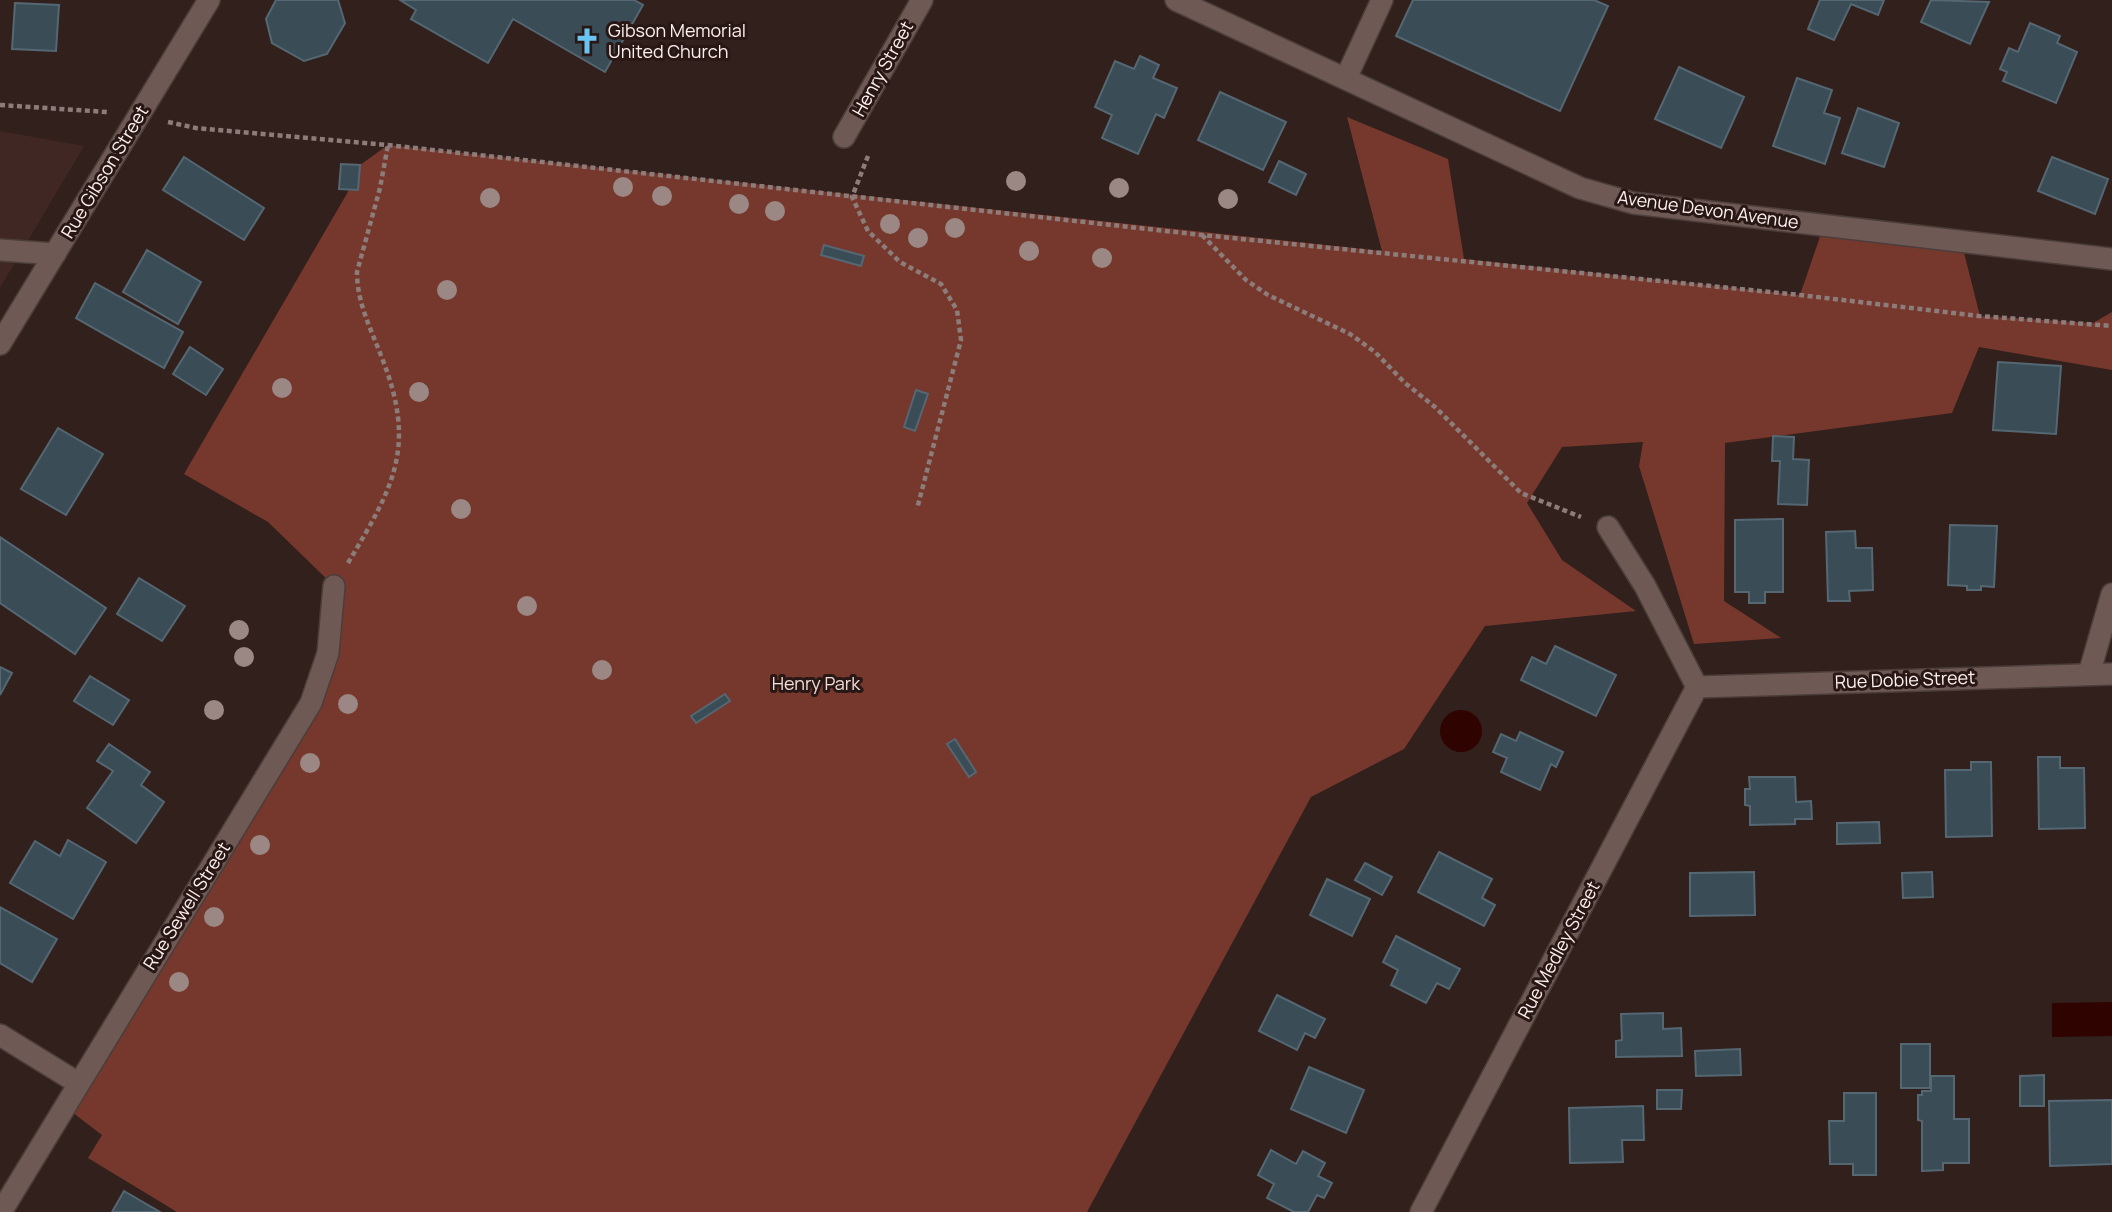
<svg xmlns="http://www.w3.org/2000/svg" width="2112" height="1212" font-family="Manrope,sans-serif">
  <rect width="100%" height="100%" fill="#32201d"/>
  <polygon fill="#402723" points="0,131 84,146 0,288"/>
  <polygon fill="#76382d" points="1347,117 1448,159 1464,259 1800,295 1824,225 1961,241 1980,316 2093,323 2112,312 2112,370 1979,347 1952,413 1725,443 1724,601 1781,638 1694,644 1639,466 1643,442 1562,447 1527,503 1562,560 1636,611 1485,626 1404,749 1311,797 1087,1212 177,1212 88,1158 102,1135 64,1106 311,703 334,586 268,522 184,474 349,190 358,190 360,165 388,145 1382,251"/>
  <g fill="#2f0300">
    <circle cx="1461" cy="731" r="21"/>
    <polygon points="2112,1002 2112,1036 2052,1037 2052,1003"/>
  </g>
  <g fill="#3a4d57" stroke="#546772" stroke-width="2">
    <polygon points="276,0 338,0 345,23 327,54 304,61 272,43 266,19"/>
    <polygon points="400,0 634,0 643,5 605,72 513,19 488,63 411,19 416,10"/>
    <polygon points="1413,0 1594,0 1608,6 1560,111 1396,36"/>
    <polygon points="1820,0 1884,0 1878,15 1851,4 1834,40 1808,29"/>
    <polygon points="1931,0 1989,2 1970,44 1921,22"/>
    <polygon points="15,3 59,5 56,51 12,49"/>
    <polygon points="2030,23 2060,36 2057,43 2077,52 2056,103 2003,81 2007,72 2000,69 2009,48 2018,52"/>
    <polygon points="1140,56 1159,65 1153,78 1177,88 1164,118 1156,114 1138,154 1102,138 1112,115 1095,107 1115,61 1134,69"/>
    <polygon points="1679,67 1744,97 1721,148 1655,119"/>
    <polygon points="1797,78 1832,90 1824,113 1840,118 1825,164 1773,146"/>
    <polygon points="1220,92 1286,122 1263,170 1198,140"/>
    <polygon points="1858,108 1899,123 1884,167 1842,153"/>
    <polygon points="184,157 264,208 244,240 163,190"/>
    <polygon points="2052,157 2108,179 2095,214 2038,191"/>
    <polygon points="1279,161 1306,174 1296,195 1269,182"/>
    <polygon points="341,164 360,165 358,190 339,189"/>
    <polygon points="824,245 864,256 861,266 821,255"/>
    <polygon points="147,250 201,282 178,324 123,292"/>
    <polygon points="95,283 183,332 164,368 76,318"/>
    <polygon points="190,347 223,369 206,395 173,374"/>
    <polygon points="1998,362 2061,366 2056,434 1993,430"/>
    <polygon points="916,390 928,394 915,431 904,427"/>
    <polygon points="58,428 103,454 66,515 21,489"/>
    <polygon points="1773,436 1794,437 1793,459 1809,460 1807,505 1778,504 1780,461 1772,461"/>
    <polygon points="1783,519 1783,592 1765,592 1765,603 1749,603 1749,592 1735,592 1735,520"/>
    <polygon points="1950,525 1997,526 1994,587 1981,586 1981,590 1967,590 1967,586 1948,585"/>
    <polygon points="1855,531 1856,548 1872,548 1873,590 1849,591 1850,601 1828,601 1826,532"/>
    <polygon points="0,537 106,608 75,654 0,603"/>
    <polygon points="139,578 185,606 162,641 117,614"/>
    <polygon points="1555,646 1616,675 1596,716 1521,680 1532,657 1546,664"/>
    <polygon points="0,667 12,673 0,695"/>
    <polygon points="90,676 129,700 113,725 74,701"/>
    <polygon points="725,694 730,701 696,723 691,716"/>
    <polygon points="1520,732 1563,752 1556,767 1551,764 1540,790 1501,772 1507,758 1493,752 1501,734 1516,741"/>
    <polygon points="955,739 976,772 969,777 947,744"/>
    <polygon points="109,744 150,772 141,785 164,802 136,843 87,808 113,771 97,761"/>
    <polygon points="2038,757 2060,757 2060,768 2084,768 2085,828 2039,829"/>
    <polygon points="1971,762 1991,762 1992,836 1946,837 1945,770 1971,770"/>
    <polygon points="1749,777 1795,777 1796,802 1811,801 1812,819 1795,819 1795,824 1750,825 1750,806 1745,805 1745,789 1750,789"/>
    <polygon points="1879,822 1880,843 1837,844 1837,823"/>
    <polygon points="68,840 106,862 73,919 10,883 35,841 60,856"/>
    <polygon points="1439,852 1492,879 1482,898 1495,905 1484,926 1418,892"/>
    <polygon points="1365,863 1392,877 1382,895 1355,880"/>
    <polygon points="1754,872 1755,915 1690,916 1690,873"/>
    <polygon points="1932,872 1933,897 1903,898 1902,873"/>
    <polygon points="1327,879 1370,899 1352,936 1310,915"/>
    <polygon points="0,907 57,939 32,982 0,963"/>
    <polygon points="1396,936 1460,969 1449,989 1437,983 1426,1003 1391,985 1398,970 1383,962"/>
    <polygon points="1277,995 1325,1019 1315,1038 1305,1033 1297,1050 1259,1031"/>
    <polygon points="1663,1013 1663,1029 1681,1028 1682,1056 1616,1057 1616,1041 1622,1040 1621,1014"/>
    <rect x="1901" y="1044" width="29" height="44"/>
    <polygon points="1740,1049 1741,1075 1696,1076 1695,1051"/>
    <polygon points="1309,1067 1364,1090 1346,1133 1291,1109"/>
    <polygon points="2044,1075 2044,1106 2020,1106 2020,1076"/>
    <polygon points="1931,1076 1954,1076 1954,1119 1969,1119 1969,1163 1943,1163 1943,1170 1922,1171 1922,1121 1918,1120 1918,1095 1922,1095 1922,1091 1931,1091"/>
    <polygon points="1657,1090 1682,1090 1681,1109 1657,1109"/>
    <polygon points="1844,1093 1876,1093 1876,1175 1853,1175 1853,1164 1830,1164 1829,1121 1844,1121"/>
    <polygon points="2112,1100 2112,1164 2050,1166 2049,1101"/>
    <polygon points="1643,1106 1644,1140 1622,1140 1623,1162 1570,1163 1569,1108"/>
    <polygon points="1271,1150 1296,1164 1303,1151 1325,1163 1318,1176 1332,1183 1324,1198 1317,1195 1308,1212 1294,1212 1267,1198 1274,1184 1258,1175"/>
    <polygon points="124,1191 160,1212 112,1212"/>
  </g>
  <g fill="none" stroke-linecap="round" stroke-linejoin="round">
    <g stroke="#4b3d3a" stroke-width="24">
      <g id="service">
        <polyline points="1346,78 1382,0"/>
        <polyline points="0,250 55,254"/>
        <polyline points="1608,527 1645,586 1697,687"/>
      </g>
    </g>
    <g stroke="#4b3d3a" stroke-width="24">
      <g id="minor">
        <polyline points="1176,0 1580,188 1633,203 2112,259"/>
        <polyline points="844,137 922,0"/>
        <polyline points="2089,674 2112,594"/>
        <polyline points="0,1035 78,1083"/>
        <polyline points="1,1212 311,703 328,653 334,586"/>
        <polyline points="1421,1212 1697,687 2112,674"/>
      </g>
    </g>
    <g stroke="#4b3d3a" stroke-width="24">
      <polyline id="secondary" points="0,344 209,0"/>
    </g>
    <g stroke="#8c7c7a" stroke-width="4.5" stroke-dasharray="5 3.5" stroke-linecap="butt">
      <polyline points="0,105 107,112"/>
      <polyline points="168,122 196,128 388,145 1202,235 1800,295 1979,316 2112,326"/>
      <polyline points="868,156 852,197 868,231 900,262 941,284 957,310 961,340 917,509"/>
      <polyline points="1202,235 1246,280 1268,295 1350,334 1375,352 1405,383 1435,407 1521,493 1581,517"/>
      <path d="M348,563C394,486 417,447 382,358C371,329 357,303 357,272L380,188L388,145"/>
    </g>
    <use href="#service" stroke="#6e5955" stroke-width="21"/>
    <use href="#minor" stroke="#6e5955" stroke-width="21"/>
    <use href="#secondary" stroke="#6e5955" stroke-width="21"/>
  </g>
  <g fill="#9b8783">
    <circle cx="1016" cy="181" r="10"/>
    <circle cx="623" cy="187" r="10"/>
    <circle cx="1119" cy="188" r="10"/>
    <circle cx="662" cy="196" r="10"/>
    <circle cx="490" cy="198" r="10"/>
    <circle cx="1228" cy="199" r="10"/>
    <circle cx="739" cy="204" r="10"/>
    <circle cx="775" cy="211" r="10"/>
    <circle cx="890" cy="224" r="10"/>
    <circle cx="955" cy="228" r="10"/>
    <circle cx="918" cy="238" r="10"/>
    <circle cx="1029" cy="251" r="10"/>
    <circle cx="1102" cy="258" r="10"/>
    <circle cx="447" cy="290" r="10"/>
    <circle cx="282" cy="388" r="10"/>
    <circle cx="419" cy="392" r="10"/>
    <circle cx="461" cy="509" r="10"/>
    <circle cx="527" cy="606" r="10"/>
    <circle cx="239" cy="630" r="10"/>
    <circle cx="244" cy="657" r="10"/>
    <circle cx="602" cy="670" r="10"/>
    <circle cx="348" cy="704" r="10"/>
    <circle cx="214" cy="710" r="10"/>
    <circle cx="310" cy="763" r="10"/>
    <circle cx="260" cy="845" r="10"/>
    <circle cx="214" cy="917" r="10"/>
    <circle cx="179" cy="982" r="10"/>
  </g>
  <defs>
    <g id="church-bare" transform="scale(2.1)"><path d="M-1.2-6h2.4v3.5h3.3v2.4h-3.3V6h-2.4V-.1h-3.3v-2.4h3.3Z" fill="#69c4f1" stroke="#281714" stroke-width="2.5" paint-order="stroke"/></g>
  </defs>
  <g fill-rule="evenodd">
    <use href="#church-bare" x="587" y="41"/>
  </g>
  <g text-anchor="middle" stroke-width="6" stroke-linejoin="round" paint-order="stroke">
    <g font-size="18" fill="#fdf0ee" stroke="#281714" text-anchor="start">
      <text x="608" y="37">Gibson Memorial<tspan x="608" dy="21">United Church</tspan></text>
    </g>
    <g font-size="18" fill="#fdf0ee" stroke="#281714">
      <text transform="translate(883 69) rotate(-61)" y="6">Henry Street</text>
      <text transform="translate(105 172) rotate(-59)" y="6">Rue Gibson Street</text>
      <text transform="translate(1708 210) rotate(8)" y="6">Avenue Devon Avenue</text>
      <text transform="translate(1905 680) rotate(-2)" y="6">Rue Dobie Street</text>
      <text transform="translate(187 906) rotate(-58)" y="6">Rue Sewell Street</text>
      <text transform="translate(1559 950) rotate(-62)" y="6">Rue Medley Street</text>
    </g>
    <g font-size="18" fill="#f1dcd7" stroke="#281714">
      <text x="816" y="690">Henry Park</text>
    </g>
  </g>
</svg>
